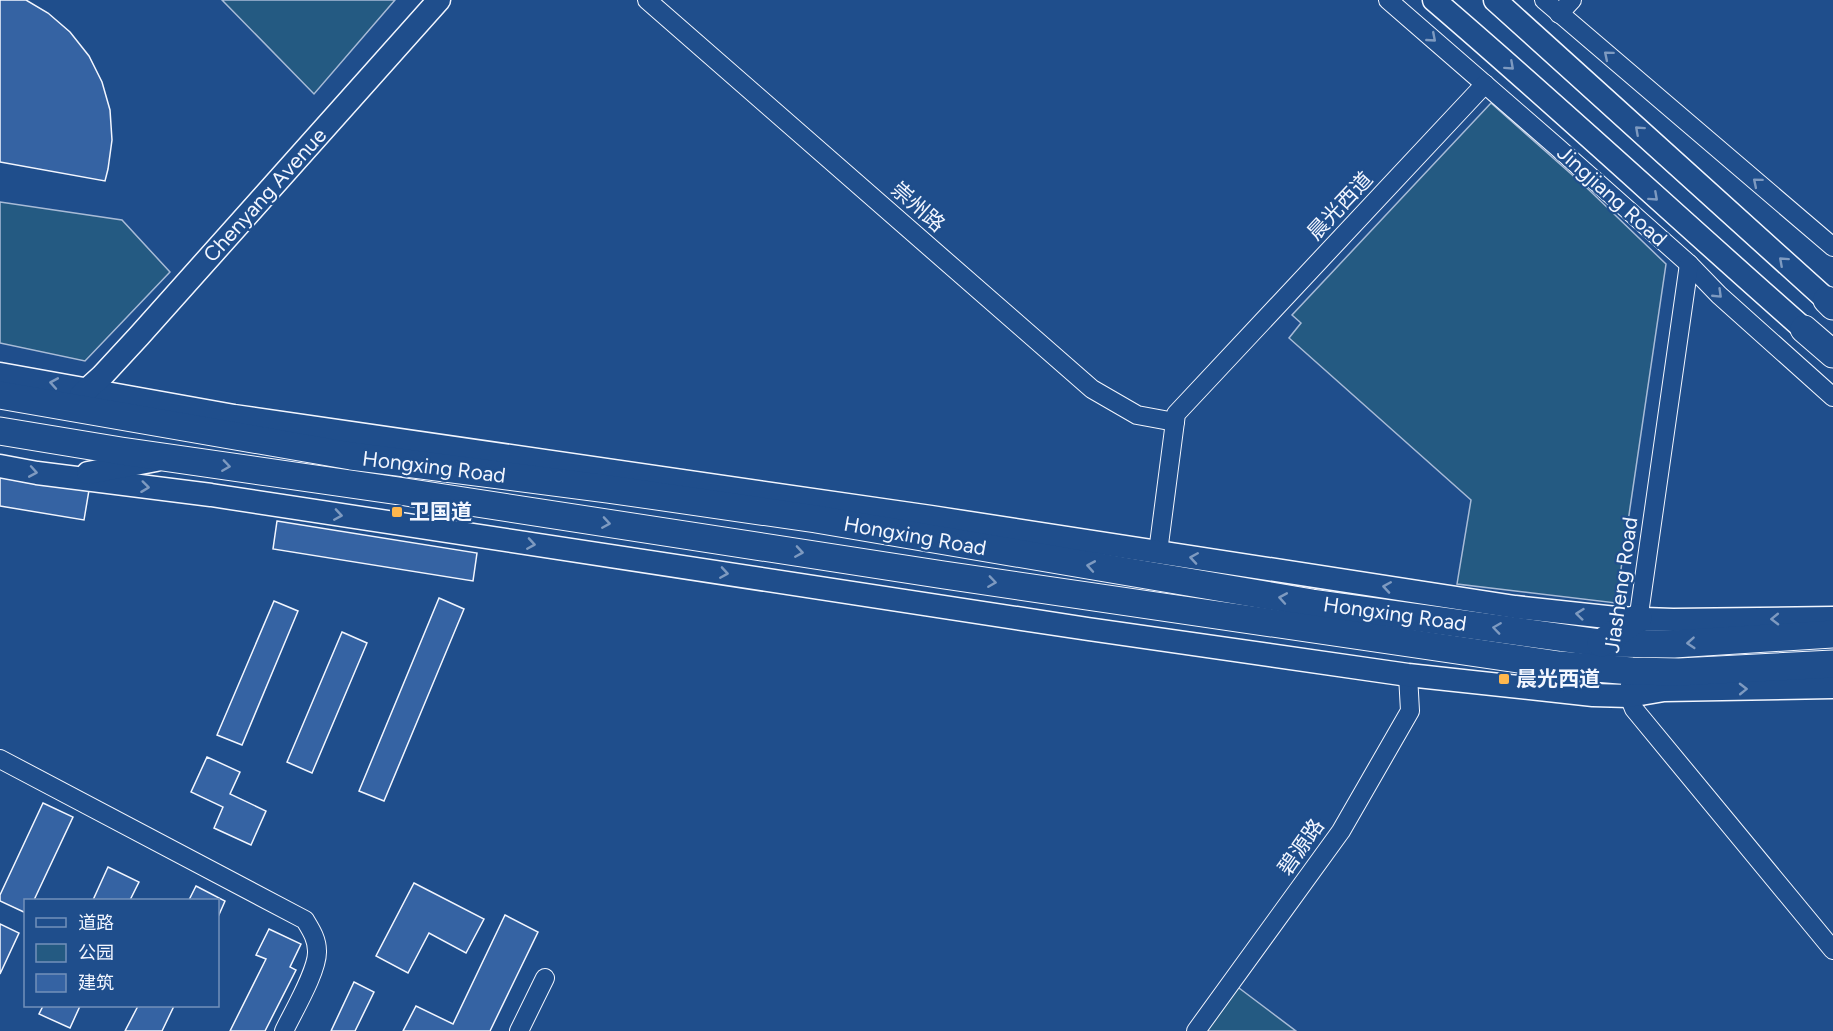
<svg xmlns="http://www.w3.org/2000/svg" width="1833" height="1031" font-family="Figtree,'Noto Sans SC',sans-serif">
  <rect width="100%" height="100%" fill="#1f4e8c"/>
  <g fill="#245a82" stroke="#a8bbd7" stroke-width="1.5">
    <polygon points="222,0 395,0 314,94"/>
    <polygon points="1491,103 1587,188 1666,264 1616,603 1457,584 1471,500 1289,338 1301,323 1292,315"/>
    <polygon points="0,202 122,220 170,272 85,361 0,343"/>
    <polygon points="1235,985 1296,1031 1202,1031"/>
  </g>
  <g fill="#3563a3" stroke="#f2f6ff" stroke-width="1.5">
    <polygon points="0,0 26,0 48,13 70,32 89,56 102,82 110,110 112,140 108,169 105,181 0,162"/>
    <polygon points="0,476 89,490 84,520 0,506"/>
    <polygon points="277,521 477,553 473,581 273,549"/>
    <polygon points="439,598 464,609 384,801 359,791"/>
    <polygon points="274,601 298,611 242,745 217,735"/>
    <polygon points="342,632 367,643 312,773 287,762"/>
    <polygon points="207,757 240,772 230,794 266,811 251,845 214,828 223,807 191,792"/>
    <polygon points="43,803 73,817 34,900 26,900 26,913 0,901 0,895"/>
    <polygon points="108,867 139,882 130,900 93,900"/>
    <polygon points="414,883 484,919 466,953 429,933 408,973 376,956"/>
    <polygon points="196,886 225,901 218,917 218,900 189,900"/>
    <polygon points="505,915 538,932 490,1031 403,1031 416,1006 453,1024"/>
    <polygon points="0,924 19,933 0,974"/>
    <polygon points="269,929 301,944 290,967 296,970 265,1031 230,1031 266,959 256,955"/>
    <polygon points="354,982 374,992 355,1031 331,1031"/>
    <polygon points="43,1006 80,1006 70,1028 39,1014"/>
    <polygon points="138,1006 174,1006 162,1031 125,1031"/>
  </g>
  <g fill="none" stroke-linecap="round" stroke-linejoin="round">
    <g stroke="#f2f6ff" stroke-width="20">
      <g id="minor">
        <polyline points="647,0 1092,389 1137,415 1175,422"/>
        <polyline points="1388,0 1556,146 1689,264 1719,295 1833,397"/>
        <polyline points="1544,0 1833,247"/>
        <polyline points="1559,14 1572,0"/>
        <polyline points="1158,552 1176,414 1485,84"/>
        <polyline points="1637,628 1689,264"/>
        <polyline points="1630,685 1629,696 1634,709 1833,950"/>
        <path d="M0,759L305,920C311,930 317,939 317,951C318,970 293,1012 284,1031"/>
        <polyline points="519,1031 545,978"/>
        <polyline points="1196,1031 1341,831 1410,711 1408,675"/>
      </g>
    </g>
    <g stroke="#f2f6ff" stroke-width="25">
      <g id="major">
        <path d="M1434,0C1559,107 1680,220 1804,329"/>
        <polyline points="1495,0 1827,300"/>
        <polyline points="0,374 234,416 931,517 1515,607 1616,618 1673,620 1833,618"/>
        <polyline points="81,395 102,376 139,336 439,0"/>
        <polyline points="0,466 37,473 211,495 1088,629 1408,675 1593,695 1629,696 1664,690 1833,687"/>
        <polyline points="88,473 156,460"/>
      </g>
    </g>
    <g stroke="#f2f6ff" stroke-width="29">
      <g id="highway">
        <polyline points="1827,300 1833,306"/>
        <polyline points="1804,329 1833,354"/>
        <polyline points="0,395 351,456 608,489 816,519 1312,603 1601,643 1674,644 1833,634"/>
        <polyline points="0,431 121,451 399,491 944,575 1559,665 1632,671 1679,672 1833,664"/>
        <polyline points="1601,643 1638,618"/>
      </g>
    </g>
    <use href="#minor" stroke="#1f4e8c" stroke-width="18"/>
    <use href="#major" stroke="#1f4e8c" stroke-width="22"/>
    <use href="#highway" stroke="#1f4e8c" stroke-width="27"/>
  </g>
  <defs><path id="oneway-chevron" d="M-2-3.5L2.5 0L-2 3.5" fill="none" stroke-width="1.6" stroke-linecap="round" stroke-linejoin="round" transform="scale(1.5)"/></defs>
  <g stroke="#7e9ac0">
    <use href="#oneway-chevron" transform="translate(1432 38) rotate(41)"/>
    <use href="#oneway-chevron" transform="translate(1608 55) rotate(-140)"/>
    <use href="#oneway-chevron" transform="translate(1510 66) rotate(42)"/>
    <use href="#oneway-chevron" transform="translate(1639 130) rotate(-138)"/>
    <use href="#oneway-chevron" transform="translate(1757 182) rotate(-140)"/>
    <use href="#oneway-chevron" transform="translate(1654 197) rotate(42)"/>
    <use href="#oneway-chevron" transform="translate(1783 261) rotate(-138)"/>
    <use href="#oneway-chevron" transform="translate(1718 294) rotate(44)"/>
    <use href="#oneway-chevron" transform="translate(54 383) rotate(-170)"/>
    <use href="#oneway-chevron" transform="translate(226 466) rotate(8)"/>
    <use href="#oneway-chevron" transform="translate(33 472) rotate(10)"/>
    <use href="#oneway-chevron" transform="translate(145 487) rotate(7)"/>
    <use href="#oneway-chevron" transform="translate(338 515) rotate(9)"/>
    <use href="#oneway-chevron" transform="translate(606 523) rotate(9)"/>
    <use href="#oneway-chevron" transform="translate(531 544) rotate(9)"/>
    <use href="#oneway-chevron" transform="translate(799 552) rotate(9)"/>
    <use href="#oneway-chevron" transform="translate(1194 558) rotate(-171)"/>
    <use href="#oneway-chevron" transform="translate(1091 566) rotate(-170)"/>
    <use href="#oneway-chevron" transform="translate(724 573) rotate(9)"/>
    <use href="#oneway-chevron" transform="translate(992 582) rotate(8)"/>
    <use href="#oneway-chevron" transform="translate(1387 587) rotate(-171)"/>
    <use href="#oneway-chevron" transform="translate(1283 598) rotate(-170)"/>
    <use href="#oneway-chevron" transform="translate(1580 614) rotate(-174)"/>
    <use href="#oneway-chevron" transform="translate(1775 619) rotate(179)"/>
    <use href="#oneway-chevron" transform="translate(1497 628) rotate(-172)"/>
    <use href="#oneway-chevron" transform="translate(1691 643) rotate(176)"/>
    <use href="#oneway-chevron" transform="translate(1743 689) rotate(-1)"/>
  </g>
  <g fill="#ffb74d" stroke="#1f4e8c" stroke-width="2">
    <rect x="391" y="506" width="12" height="12" rx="3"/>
    <rect x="1498" y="673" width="12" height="12" rx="3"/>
  </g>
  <g text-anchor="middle" stroke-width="4.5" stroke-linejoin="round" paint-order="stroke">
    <g font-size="21" fill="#f2f6ff" stroke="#1f4e8c">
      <text transform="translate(265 195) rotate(-48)" y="7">Chenyang Avenue</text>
      <text transform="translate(1612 196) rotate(42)" y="7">Jingjiang Road</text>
      <text transform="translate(1340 206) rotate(-47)" y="7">晨光西道</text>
      <text transform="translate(918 207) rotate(41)" y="7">崇州路</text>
      <text transform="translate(434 467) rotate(7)" y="7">Hongxing Road</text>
      <text transform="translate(915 536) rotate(10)" y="7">Hongxing Road</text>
      <text transform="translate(1621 585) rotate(-82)" y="7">Jiasheng Road</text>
      <text transform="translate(1395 614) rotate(8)" y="7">Hongxing Road</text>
      <text transform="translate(1301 847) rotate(-55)" y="7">碧源路</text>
    </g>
    <g font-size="21" font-weight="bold" fill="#f2f6ff" stroke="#1f4e8c" text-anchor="start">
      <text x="409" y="519">卫国道</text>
      <text x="1516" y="686">晨光西道</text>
    </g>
  </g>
  <rect x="24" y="899" width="195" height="108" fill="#1f4e8c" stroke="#7391ba" stroke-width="1.5"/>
  <rect x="36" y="918" width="30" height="9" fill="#1f4e8c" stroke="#7391ba" stroke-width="1.5"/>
  <text x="78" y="929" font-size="18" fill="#f2f6ff">道路</text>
  <rect x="36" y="944" width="30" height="18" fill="#245a82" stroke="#7391ba" stroke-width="1.5"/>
  <text x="78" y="959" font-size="18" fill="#f2f6ff">公园</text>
  <rect x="36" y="974" width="30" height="18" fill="#3563a3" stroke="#7391ba" stroke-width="1.5"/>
  <text x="78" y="989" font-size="18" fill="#f2f6ff">建筑</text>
</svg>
